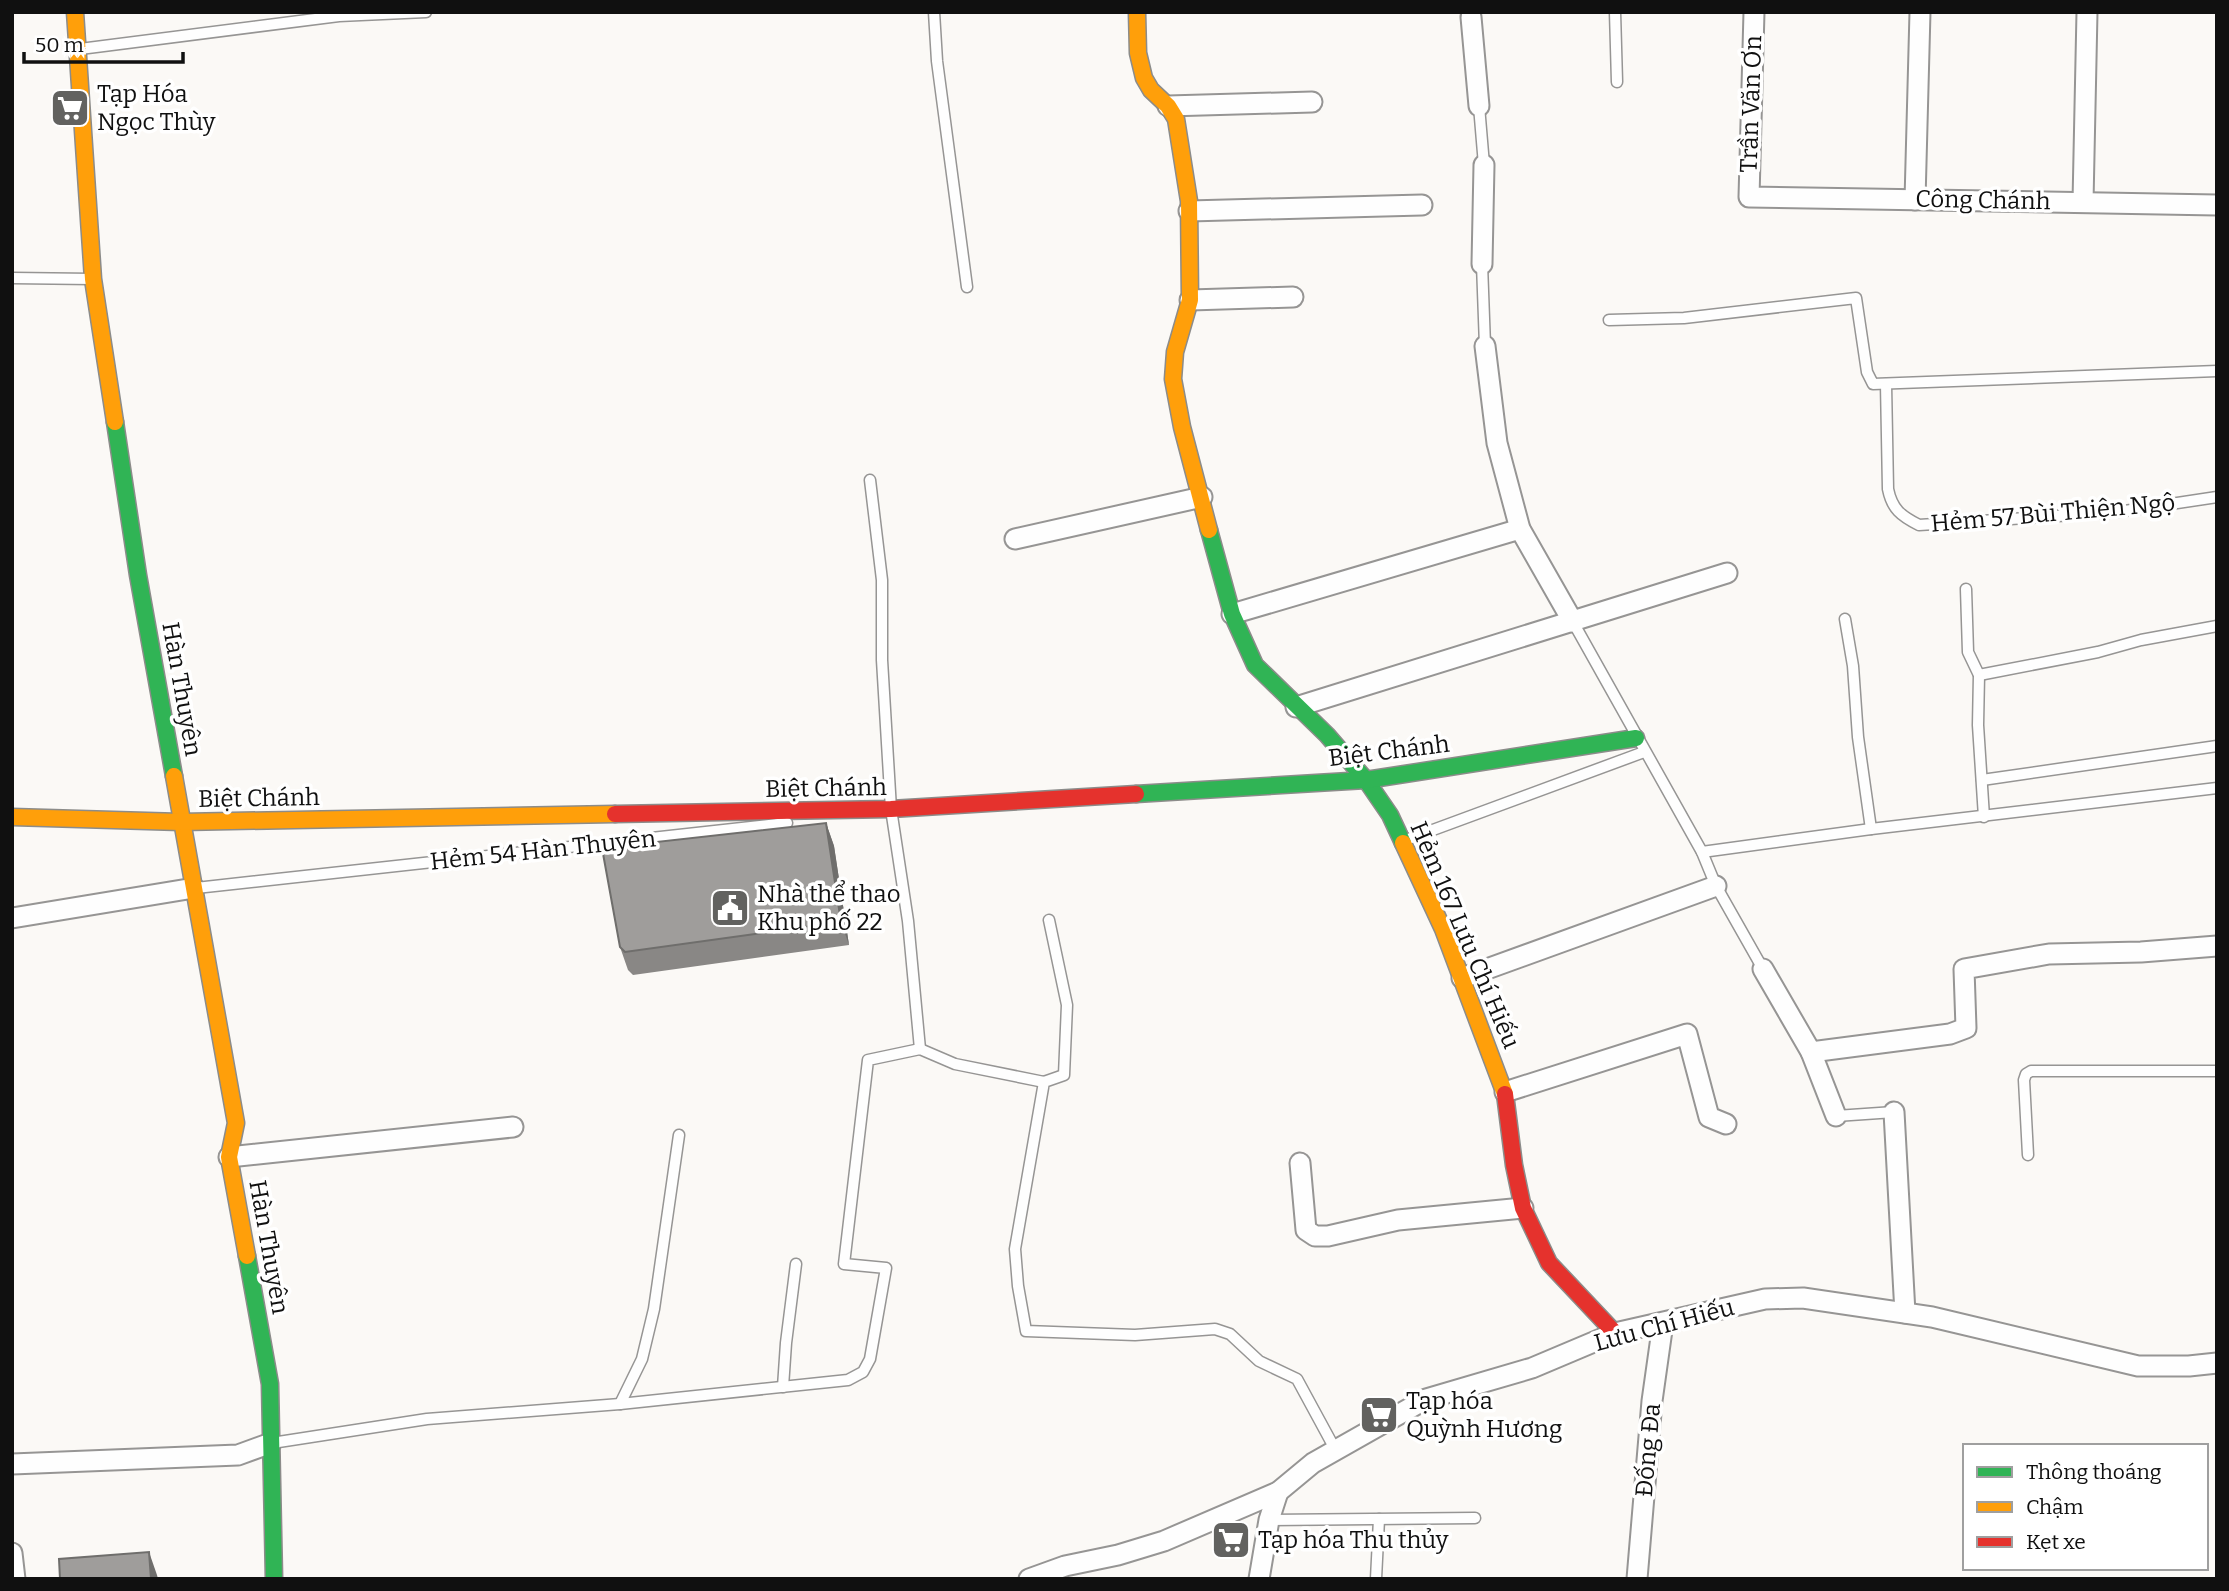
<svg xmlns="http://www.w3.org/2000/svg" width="2229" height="1591" font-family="Bitter,serif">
  <rect width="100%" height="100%" fill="#fbf9f6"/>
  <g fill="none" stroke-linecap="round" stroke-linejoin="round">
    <g stroke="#969594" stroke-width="13">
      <g id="lane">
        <polyline points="934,12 937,61 967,287"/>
        <polyline points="1615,12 1617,82"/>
        <polyline points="80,49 339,16 426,12"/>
        <polyline points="1479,106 1484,165"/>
        <polyline points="1482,264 1485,346"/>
        <polyline points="12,278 93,279"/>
        <polyline points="1609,320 1684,318 1856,298 1867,372 1873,384 2217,371"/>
        <path d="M1886,384L1888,489C1892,509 1901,516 1919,525L2118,512L2217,497"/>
        <polyline points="870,480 882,580 882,660 891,809 908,921 920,1049"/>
        <polyline points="1966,589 1968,652 1979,675 1978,725 1984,817"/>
        <polyline points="1845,619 1853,666 1858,737 1871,829"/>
        <polyline points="1573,622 1702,852 1716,886 1763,969"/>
        <polyline points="1979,675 2098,652 2141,640 2217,626"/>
        <polyline points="1982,780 2217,746"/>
        <polyline points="1403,841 1644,752"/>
        <polyline points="1702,852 1871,829 2217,788"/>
        <polyline points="196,888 787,823"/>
        <polyline points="1049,920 1067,1005 1064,1075 1044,1082 1015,1249 1018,1286 1026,1331 1135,1335 1215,1329 1230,1334 1259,1361 1297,1379 1335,1449"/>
        <polyline points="1836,1116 1894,1112"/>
        <polyline points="2028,1155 2024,1080 2026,1074 2031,1071 2217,1071"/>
        <polyline points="783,1387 786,1343 796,1264"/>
        <polyline points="620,1404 642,1359 654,1309 679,1135"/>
        <polyline points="272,1443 427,1419 620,1404 848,1380 863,1372 870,1359 886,1268 844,1264 868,1060 920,1049 955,1064 1044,1082"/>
        <polyline points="1269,1520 1475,1518"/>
        <polyline points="1376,1579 1379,1519"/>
      </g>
    </g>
    <g stroke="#969594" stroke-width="23">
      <g id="street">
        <polyline points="1754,12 1749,197 2217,205"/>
        <polyline points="1471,17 1479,106"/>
        <polyline points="1168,106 1312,102"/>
        <polyline points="1915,200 1920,12"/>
        <polyline points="2083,202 2087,12"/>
        <polyline points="1189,211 1422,205"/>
        <polyline points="1482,264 1484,165"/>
        <polyline points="1190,300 1293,297"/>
        <polyline points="1485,346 1497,443 1520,529 1573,622"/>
        <polyline points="1015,539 1202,497"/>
        <polyline points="1232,614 1520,529"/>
        <polyline points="1296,707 1727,573"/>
        <polyline points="12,918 194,888"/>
        <polyline points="1763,969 1811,1052 1836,1116"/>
        <polyline points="1462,978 1716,886"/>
        <polyline points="1811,1052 1950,1034 1966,1028 1964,969 2049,954 2141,952 2217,946"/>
        <polyline points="1505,1092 1687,1034 1709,1117 1726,1124"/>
        <polyline points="1894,1112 1905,1313"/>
        <polyline points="229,1157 513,1127"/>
        <polyline points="1300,1163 1306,1230 1315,1236 1328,1236 1398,1220 1523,1208"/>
        <polyline points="12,1464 238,1455 271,1443"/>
        <polyline points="12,1553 15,1579"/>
        <polyline points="1029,1579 1065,1566 1118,1555 1164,1541 1278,1492 1313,1463 1426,1399 1532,1368 1615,1333 1765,1299 1803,1298 1932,1317 2138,1366 2189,1366 2217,1363"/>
        <polyline points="1259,1579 1269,1520 1278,1492"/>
        <polyline points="1637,1579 1652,1401 1663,1323"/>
      </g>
    </g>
    <g stroke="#8c8c8a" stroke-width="19">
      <g id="fast">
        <polyline points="115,422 138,575 174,776"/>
        <polyline points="1209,530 1232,614 1255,665 1327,735 1366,780 1390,815 1403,843"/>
        <polyline points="1136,794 1366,780 1636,738"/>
        <polyline points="247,1256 270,1384 274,1579"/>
      </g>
    </g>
    <g stroke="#8c8c8a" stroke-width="19">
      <g id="slow">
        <polyline points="75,12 93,279 115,422"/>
        <polyline points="1137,12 1138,53 1144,78 1151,90 1168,106 1176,119 1189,201 1190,300 1175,352 1173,379 1182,427 1209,530"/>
        <polyline points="174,776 236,1123 229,1157 247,1256"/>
        <polyline points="12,817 181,822 615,814"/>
        <polyline points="1403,843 1443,929 1505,1094"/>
      </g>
    </g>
    <g stroke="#8c8c8a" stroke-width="19">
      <g id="jam">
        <polyline points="615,814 891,809 1136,794"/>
        <polyline points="1505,1094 1514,1165 1523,1208 1549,1263 1615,1333"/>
      </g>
    </g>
    <use href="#lane" stroke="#fefefe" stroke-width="10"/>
    <use href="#street" stroke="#fefefe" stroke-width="19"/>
    <use href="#fast" stroke="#30b455" stroke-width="16"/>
    <use href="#slow" stroke="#ff9f0a" stroke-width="16"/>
    <use href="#jam" stroke="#e5322d" stroke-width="16"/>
  </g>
  <polygon fill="#898785" points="826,823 834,846 849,945 633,975 628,970 620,947"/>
  <g fill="#6f6e6c">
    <polygon points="826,823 834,846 849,945 841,922"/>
    <polygon points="149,1552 157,1575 158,1579 151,1579"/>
  </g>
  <g fill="#9f9d9b" stroke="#6f6e6c" stroke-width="2">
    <polygon points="826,823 841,922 625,952 620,947 602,848"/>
    <polygon points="149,1552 151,1579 60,1579 59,1559"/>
  </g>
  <defs>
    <g id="supermarket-square" transform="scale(2.0125)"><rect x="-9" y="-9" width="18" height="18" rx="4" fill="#626260" stroke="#fff"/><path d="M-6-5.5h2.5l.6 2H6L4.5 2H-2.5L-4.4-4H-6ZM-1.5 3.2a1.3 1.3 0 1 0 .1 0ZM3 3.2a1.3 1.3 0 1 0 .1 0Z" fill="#fff"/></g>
    <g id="civic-square" transform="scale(2.0125)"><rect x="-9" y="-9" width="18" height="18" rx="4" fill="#626260" stroke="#fff"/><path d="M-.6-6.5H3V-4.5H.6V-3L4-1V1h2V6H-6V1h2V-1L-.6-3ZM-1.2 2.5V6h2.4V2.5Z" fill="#fff"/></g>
  </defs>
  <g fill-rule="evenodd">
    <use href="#supermarket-square" x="70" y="108"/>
    <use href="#civic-square" x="730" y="908"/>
    <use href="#supermarket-square" x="1379" y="1415"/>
    <use href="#supermarket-square" x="1231" y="1540"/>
  </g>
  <g text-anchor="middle" stroke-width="7" stroke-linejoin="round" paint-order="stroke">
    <g font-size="24" fill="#101010" stroke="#fff" text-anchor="start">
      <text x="97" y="102">Tạp Hóa<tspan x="97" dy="28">Ngọc Thùy</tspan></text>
      <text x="757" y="902">Nhà thể thao<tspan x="757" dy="28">Khu phố 22</tspan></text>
      <text x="1406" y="1409">Tạp hóa<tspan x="1406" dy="28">Quỳnh Hương</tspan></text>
      <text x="1258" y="1548">Tạp hóa Thu thủy</text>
    </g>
    <g font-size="24" fill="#101010" stroke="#fff">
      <text transform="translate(1751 104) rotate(-88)" y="8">Trần Văn Ơn</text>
      <text transform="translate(1983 200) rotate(1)" y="8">Công Chánh</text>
      <text transform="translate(2053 513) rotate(-5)" y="8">Hẻm 57 Bùi Thiện Ngộ</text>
      <text transform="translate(182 689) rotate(80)" y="8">Hàn Thuyên</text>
      <text transform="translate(1389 751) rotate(-7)" y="8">Biệt Chánh</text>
      <text transform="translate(826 788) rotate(-1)" y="8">Biệt Chánh</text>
      <text transform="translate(259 798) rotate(-1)" y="8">Biệt Chánh</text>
      <text transform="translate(543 850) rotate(-6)" y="8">Hẻm 54 Hàn Thuyên</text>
      <text transform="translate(1465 935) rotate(67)" y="8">Hẻm 167 Lưu Chí Hiếu</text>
      <text transform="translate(269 1247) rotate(80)" y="8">Hàn Thuyên</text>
      <text transform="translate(1664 1325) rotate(-15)" y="8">Lưu Chí Hiếu</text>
      <text transform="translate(1648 1450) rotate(-85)" y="8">Đống Đa</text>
    </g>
  </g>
  <rect width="2229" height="1591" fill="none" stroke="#101010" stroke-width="28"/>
  <rect x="1963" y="1444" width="245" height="126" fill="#ffffff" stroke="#9f9f9f" stroke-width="2"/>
  <rect x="1977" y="1467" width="35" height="10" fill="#30b455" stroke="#9f9f9f" stroke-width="2"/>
  <text x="2026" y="1479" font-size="21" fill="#101010">Thông thoáng</text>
  <rect x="1977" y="1502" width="35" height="10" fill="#ff9f0a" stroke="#9f9f9f" stroke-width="2"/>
  <text x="2026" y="1514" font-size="21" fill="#101010">Chậm</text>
  <rect x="1977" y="1537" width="35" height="10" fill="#e5322d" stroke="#9f9f9f" stroke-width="2"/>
  <text x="2026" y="1549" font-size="21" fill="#101010">Kẹt xe</text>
  <path d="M24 52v10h159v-10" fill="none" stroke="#101010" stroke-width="3.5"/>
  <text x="35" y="52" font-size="21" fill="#101010" stroke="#ffffff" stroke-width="5" paint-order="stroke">50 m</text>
</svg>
